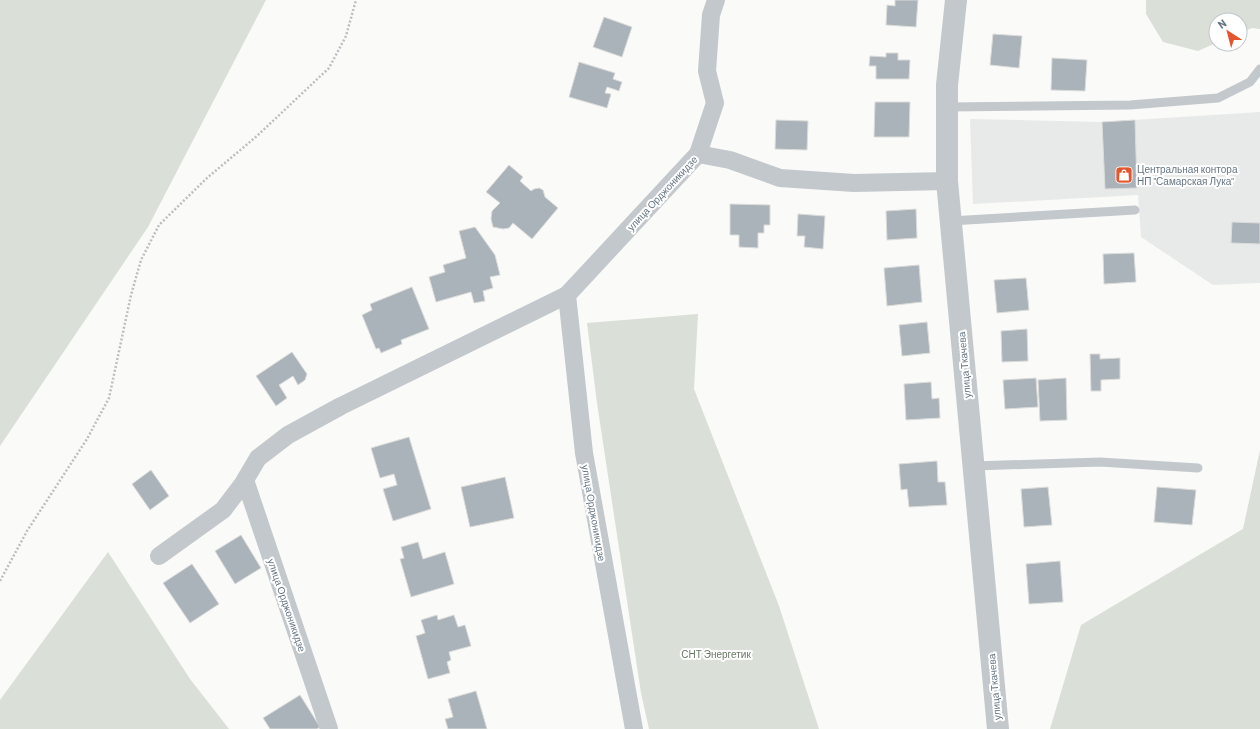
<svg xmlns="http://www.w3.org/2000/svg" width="1260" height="729" font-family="Barlow,sans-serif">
  <rect width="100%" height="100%" fill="#fafaf8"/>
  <polygon fill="#e8e9e9" points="1260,112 1260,283 1213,285 1141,237 1138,195 973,204 970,119 1102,122"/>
  <g fill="#dadfd7">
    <polygon points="0,0 266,0 148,227 0,446"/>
    <polygon points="1146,0 1260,0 1260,29 1252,28 1240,33 1240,20 1216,20 1216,43 1198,51 1163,42 1146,14"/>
    <polygon points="698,314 694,389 779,606 819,729 649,729 641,693 597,403 587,323"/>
    <polygon points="1260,450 1260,729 1050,729 1081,625 1243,529"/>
    <polygon points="108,552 190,679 229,729 0,729 0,700"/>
  </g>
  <g fill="#aab3b9" stroke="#dcdcda">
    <polygon points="895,0 918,0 916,27 886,25 887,5 895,6"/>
    <polygon points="604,17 632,27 622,57 593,47"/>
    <polygon points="993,34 1022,36 1019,68 990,65"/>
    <polygon points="886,53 898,53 898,60 910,60 909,79 876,79 876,66 869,66 870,56 886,57"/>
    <polygon points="1052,58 1087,60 1085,91 1051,90"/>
    <polygon points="579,62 615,73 613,79 622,82 619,91 607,87 605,93 611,94 607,108 569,97"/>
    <polygon points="875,102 910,102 909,137 874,137"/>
    <polygon points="776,120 808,121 807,150 775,149"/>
    <polygon points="1135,120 1137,188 1105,189 1102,122"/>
    <polygon points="509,165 523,177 520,181 531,191 534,189 539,188 543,190 545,197 558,208 532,239 513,223 509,228 503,229 493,227 491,219 492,211 500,203 486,192"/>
    <polygon points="730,204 770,205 770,225 764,225 764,233 758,233 758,248 739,247 739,235 730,235"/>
    <polygon points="916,209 917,238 887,240 886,211"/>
    <polygon points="798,214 825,216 823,249 804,247 805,236 797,236"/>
    <polygon points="1232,222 1260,223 1260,244 1231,243"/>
    <polygon points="475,227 495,255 500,275 490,277 493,288 483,291 485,301 474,303 471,292 436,302 429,277 445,272 443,265 466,258 459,231"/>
    <polygon points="1134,253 1136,282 1104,284 1103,254"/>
    <polygon points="919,265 922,302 887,306 884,268"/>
    <polygon points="1026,278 1029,310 997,313 994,280"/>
    <polygon points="412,287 429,329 401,340 402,344 381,353 379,348 376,349 362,315 372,310 370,304"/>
    <polygon points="927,322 930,353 902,356 899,325"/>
    <polygon points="1027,329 1028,361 1002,362 1001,331"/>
    <polygon points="292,352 307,374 305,380 298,385 293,376 279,385 287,398 276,406 256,376"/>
    <polygon points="1090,354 1100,354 1100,359 1120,358 1120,379 1101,380 1101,391 1091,391"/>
    <polygon points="1036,378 1038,407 1005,409 1003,380"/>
    <polygon points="1066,378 1067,420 1040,421 1038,380"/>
    <polygon points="931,382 932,399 939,398 940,418 906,420 904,384"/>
    <polygon points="409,437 431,509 393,521 383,489 397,485 394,474 380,478 371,448"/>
    <polygon points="937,461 938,482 945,482 947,505 909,507 907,489 901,490 899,464"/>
    <polygon points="151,470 169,496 150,510 132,484"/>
    <polygon points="505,477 514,518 470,527 461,487"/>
    <polygon points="1048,487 1052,525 1024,527 1021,489"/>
    <polygon points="1157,487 1196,490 1192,525 1154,522"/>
    <polygon points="241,535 261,568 235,584 215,551"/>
    <polygon points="418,542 423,559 445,552 454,584 411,597 400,559 404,558 401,547"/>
    <polygon points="1060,561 1063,602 1029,604 1026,564"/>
    <polygon points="192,564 219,604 190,623 163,583"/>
    <polygon points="437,615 438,620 454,615 458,627 465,625 471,646 449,652 451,660 447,662 450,673 428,679 416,636 425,633 421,620"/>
    <polygon points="476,691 487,729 448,729 445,719 453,717 448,699"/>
    <polygon points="300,695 320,727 317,729 270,729 263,718"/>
  </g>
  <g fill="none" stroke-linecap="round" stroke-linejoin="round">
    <polyline stroke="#bbbfc2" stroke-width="2.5" stroke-dasharray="2 2" stroke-linecap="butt" points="0,581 27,531 87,439 109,398 131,295 141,260 159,225 207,178 257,136 329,68 346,36 356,0"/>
    <g stroke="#c3c8cc" stroke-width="9">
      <polyline points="947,107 1130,105 1218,98 1250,82 1260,69"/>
      <polyline points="950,221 1135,210"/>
      <polyline points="974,466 1100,462 1198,468"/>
    </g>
    <g stroke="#c3c8cc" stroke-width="18">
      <polyline points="698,154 730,160 780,178 854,183 947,181"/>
      <polyline points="159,556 223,510 245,481"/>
      <polyline points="329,729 245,480 258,458 288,435 341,406 567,295"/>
      <polyline points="634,729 584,453 567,295 698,154 715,103 707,71 711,15 716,0"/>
    </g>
    <polyline stroke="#c3c8cc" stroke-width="22" points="956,0 947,85 947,181 998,729"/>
  </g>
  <defs>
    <g id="shop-square" transform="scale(0.9)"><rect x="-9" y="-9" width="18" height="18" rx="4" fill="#e4572e" stroke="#fff"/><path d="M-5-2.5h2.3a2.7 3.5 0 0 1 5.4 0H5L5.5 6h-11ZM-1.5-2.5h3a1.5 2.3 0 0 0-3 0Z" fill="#fff"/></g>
  </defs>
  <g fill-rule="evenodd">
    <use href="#shop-square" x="1124" y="175"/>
  </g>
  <g text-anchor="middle" stroke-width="4" stroke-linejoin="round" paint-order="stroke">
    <g font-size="10" fill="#657683" stroke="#fff" text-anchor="start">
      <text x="1137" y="173">Центральная контора<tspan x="1137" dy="12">НП "Самарская Лука"</tspan></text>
    </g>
    <g font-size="10" fill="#657683" stroke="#fff">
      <text transform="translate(662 193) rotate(-47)" y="4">улица Орджоникидзе</text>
      <text transform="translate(964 365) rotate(-95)" y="4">улица Ткачева</text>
      <text transform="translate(594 513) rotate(80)" y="4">улица Орджоникидзе</text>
      <text transform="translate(287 605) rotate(71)" y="4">улица Орджоникидзе</text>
      <text transform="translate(994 687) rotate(-95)" y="4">улица Ткачева</text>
    </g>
    <g font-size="10" fill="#687a64" stroke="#fff">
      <text x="716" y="658">СНТ Энергетик</text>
    </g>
  </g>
  <g transform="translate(1228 32) rotate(324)"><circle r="19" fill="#ffffff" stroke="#c1c8cd"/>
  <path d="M0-3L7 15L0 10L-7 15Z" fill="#e4572e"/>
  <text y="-6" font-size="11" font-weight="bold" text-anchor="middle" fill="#657683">N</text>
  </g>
</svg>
